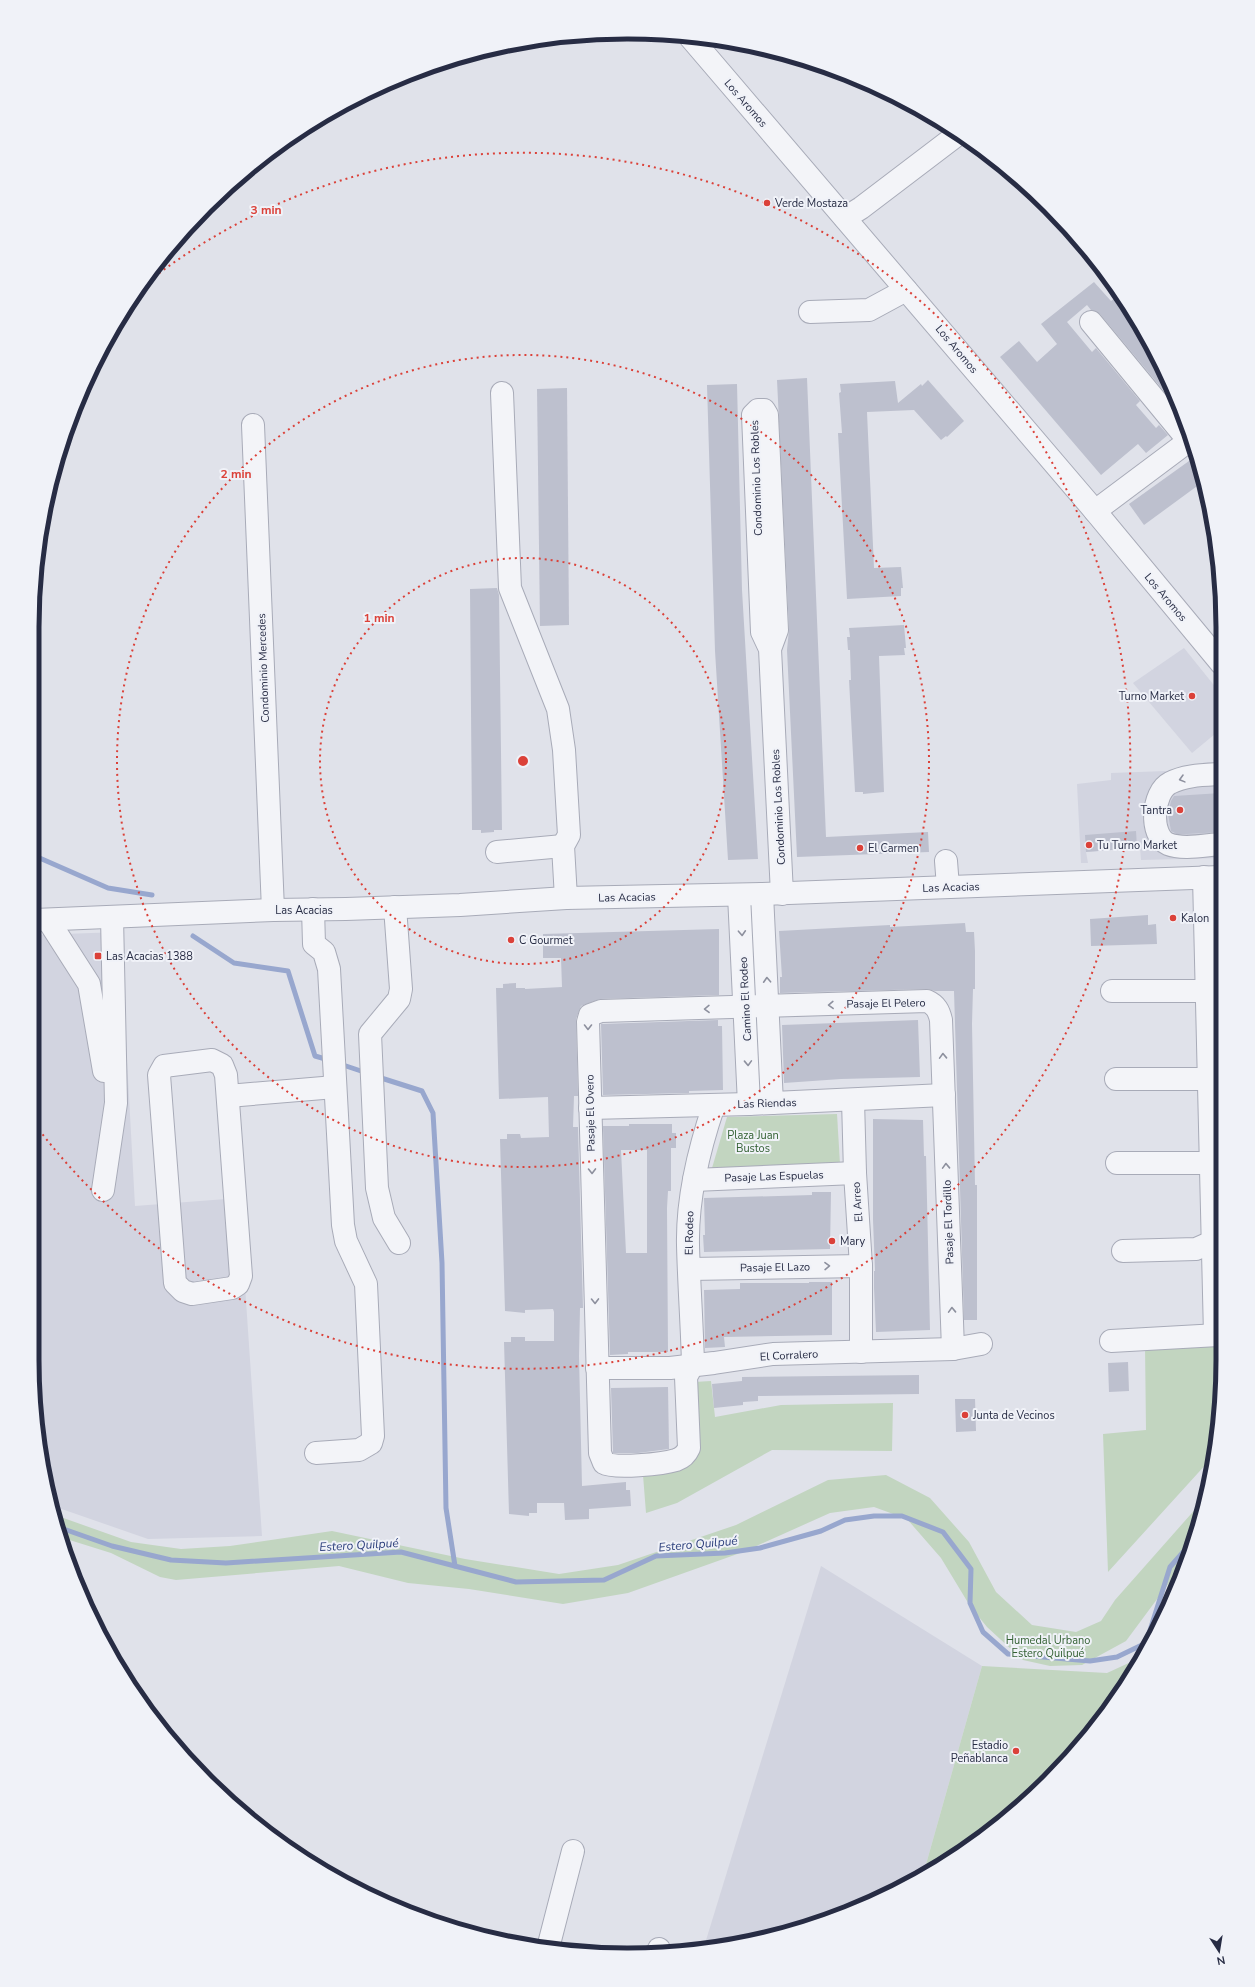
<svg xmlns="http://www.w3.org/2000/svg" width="1255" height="1987" font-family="'Nunito Sans',sans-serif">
  <rect width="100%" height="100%" fill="#e0e2ea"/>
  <g fill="#d2d4e0">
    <polygon points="1184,648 1221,694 1221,729 1192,753 1133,683"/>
    <polygon points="1221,769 1221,858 1141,860 1140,848 1137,848 1086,852 1088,863 1081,863 1077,784 1111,780 1111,773"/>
    <polygon points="120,932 135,1206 239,1198 262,1536 148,1539 53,1506 37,1437 32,1360 35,935"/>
    <polygon points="821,1566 982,1666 923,1875 891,1894 782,1935 703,1950"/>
  </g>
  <g fill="#c2d5c0">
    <polygon points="837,1114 840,1164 712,1168 727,1117"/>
    <polygon points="1218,1340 1218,1437 1214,1457 1208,1462 1108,1572 1103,1434 1146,1430 1145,1346"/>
    <polygon points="711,1381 715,1417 781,1405 893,1403 892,1451 772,1450 677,1503 646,1513 643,1475 679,1469 694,1382"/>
    <path d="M886,1475L930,1498L969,1542L996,1592L1032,1625L1076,1632L1101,1621L1115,1600L1206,1497C1196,1547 1174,1594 1152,1639L1169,1583L1126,1641L1082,1665L1050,1666L1023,1660L987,1627L970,1606L941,1558L907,1519L874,1507L830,1513L743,1552L628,1593L563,1604L469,1589L408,1583L339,1566L176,1580L160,1577L111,1553L60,1537L55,1515L131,1542L181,1549L230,1546L332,1531L465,1559L559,1574L618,1565L736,1525L828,1480Z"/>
    <path d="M1144,1656C1092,1746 1012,1823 923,1875L982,1666L1107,1673Z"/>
  </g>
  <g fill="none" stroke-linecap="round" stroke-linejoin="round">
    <g stroke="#98a7ce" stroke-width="5">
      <polyline points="35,856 108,888 152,895"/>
      <polyline points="193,936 234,963 288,971 315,1056 329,1060"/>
      <polyline points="340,1064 367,1073"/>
      <polyline points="378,1077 422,1091 433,1113 442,1263 446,1508 455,1566"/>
      <polyline points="58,1527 112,1546 171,1560 226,1563 401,1552 516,1582 604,1580 656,1556 725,1553 760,1548 821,1531 845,1520 874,1516 902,1516 943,1532 971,1569 970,1603 983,1632 1008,1654 1090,1661 1117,1657 1146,1643 1170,1567 1193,1541"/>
    </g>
  </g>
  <g fill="#bdc0ce" fill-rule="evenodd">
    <polygon points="1094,282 1111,301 1115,298 1151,346 1161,364 1178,408 1100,314 1091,310 1087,305 1067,322 1092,352 1096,348 1140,401 1136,405 1156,428 1159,425 1168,435 1146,453 1138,444 1101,475 1000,357 1019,341 1037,362 1057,344 1041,324"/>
    <polygon points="807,378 826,837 928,832 929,852 797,857 787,650 789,629 777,380"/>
    <polygon points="928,380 964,421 947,437 946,436 941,440 914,410 867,412 874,568 901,567 903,588 901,588 901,596 847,599 838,433 842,433 839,393 841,392 840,384 895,381 898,403 921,384 922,386"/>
    <polygon points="737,384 742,590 758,859 728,860 715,651 707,385"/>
    <polygon points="567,388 569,625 540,626 537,389"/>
    <polygon points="1196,456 1204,481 1144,525 1129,504"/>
    <polygon points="497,588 499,595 502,830 494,830 494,832 481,833 481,830 472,830 470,589"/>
    <polygon points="904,625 906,648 904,648 905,655 879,656 884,792 863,794 863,792 855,792 849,680 851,680 850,650 848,650 847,637 850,637 849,628"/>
    <polygon points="1221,793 1221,832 1187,834 1177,834 1171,831 1168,814 1171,801 1174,796"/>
    <polygon points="1136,831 1137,848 1086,852 1085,835"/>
    <polygon points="1148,915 1148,925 1156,924 1157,944 1091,946 1090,919"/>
    <polygon points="965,923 966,932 974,932 975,951 975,989 973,989 972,1024 975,1185 977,1185 977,1320 964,1320 954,991 935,991 927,989 780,993 780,977 782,977 779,931 890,925 890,927"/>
    <polygon points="719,929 719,995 600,999 581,1006 576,1019 578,1096 574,1096 573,1127 578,1127 583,1308 580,1308 579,1356 582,1486 626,1482 626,1490 630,1490 631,1506 589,1509 589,1519 565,1520 564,1503 537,1503 537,1513 529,1513 529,1516 509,1514 504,1342 511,1342 511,1337 525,1337 525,1341 554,1341 554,1312 553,1309 525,1310 525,1313 505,1311 500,1139 507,1139 507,1134 520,1134 521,1138 549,1137 548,1097 499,1099 496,988 503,988 503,984 516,983 516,988 525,988 525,989 562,987 561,958 543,958 543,934"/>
    <polygon points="718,1020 718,1026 722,1026 723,1090 689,1091 689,1093 603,1095 601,1024"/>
    <polygon points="918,1020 920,1077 841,1079 784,1083 782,1025"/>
    <polygon points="873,1119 923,1120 924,1156 926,1156 930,1330 876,1332 874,1288 874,1271 875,1271 873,1220"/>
    <path d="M629,1124H672V1133H676V1148H671V1191H668L667,1208L668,1352H628V1354L610,1355L603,1126H629ZM621,1150H647V1253H626Z"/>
    <polygon points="812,1192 831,1192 830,1249 704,1252 703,1235 705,1235 704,1198 812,1195"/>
    <polygon points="809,1282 832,1282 832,1335 724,1337 725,1347 705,1348 704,1290 740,1289 740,1283 809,1283"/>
    <polygon points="1128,1362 1129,1391 1109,1392 1108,1363"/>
    <polygon points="919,1375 919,1394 758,1396 758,1401 743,1402 743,1405 714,1408 712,1384 742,1381 742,1377"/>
    <polygon points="668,1387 669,1449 638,1453 613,1453 611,1388"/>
    <polygon points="955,1399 975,1399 976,1431 956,1432"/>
  </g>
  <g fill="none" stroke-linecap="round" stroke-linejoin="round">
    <g stroke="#a8abb8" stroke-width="24">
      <g id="minor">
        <polyline points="690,37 1095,511 1221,663"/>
        <polyline points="845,218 861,208 957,135"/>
        <polyline points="810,312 869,310 906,290"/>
        <polyline points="1091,322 1189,441"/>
        <polyline points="502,393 510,588 558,709 564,750 569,835 563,846 566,898"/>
        <polyline points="253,425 273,910"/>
        <polyline points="1095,511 1190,440"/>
        <polyline points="770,649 762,632 753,415 758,410 764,410 767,415 777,630 770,649 782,894"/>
        <path d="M1221,844C1205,845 1183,850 1168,844C1149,836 1152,792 1170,783C1185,775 1204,775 1221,774"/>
        <polyline points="497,852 563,846"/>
        <polyline points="946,861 948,887"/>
        <polyline points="1204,877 1215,1335"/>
        <polyline points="762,894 772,1103"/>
        <polyline points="739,895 749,1104"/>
        <polyline points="395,907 401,989 399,999 370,1034 377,1188 384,1218 399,1243"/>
        <polyline points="313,909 314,944 324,952 329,969 343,1225 346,1241 366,1284 373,1436 371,1443 359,1450 316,1453"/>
        <polyline points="35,920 273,910 346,909 460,905 566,898 762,894 1220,877"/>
        <polyline points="48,920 89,984 104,1071"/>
        <polyline points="1112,991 1220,991"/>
        <polygon points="212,1060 222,1065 226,1075 241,1276 238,1284 232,1288 192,1294 183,1291 175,1283 159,1075 164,1066"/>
        <polyline points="1116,1079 1209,1079"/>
        <polyline points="228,1096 335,1087"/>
        <polyline points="853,1100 855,1173 861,1266 861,1352"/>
        <path d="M714,1105C699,1149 687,1198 688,1245C689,1285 692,1325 693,1364L686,1377L689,1448C686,1455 682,1458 676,1460C663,1464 614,1469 604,1463L600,1453L588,1022L590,1015L601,1011L927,1001C936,1005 939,1011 941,1020L953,1349"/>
        <polyline points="590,1108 749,1104 944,1095"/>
        <polyline points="1117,1163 1211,1163"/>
        <polyline points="694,1180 855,1173"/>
        <polyline points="103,1190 116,1103 112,917"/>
        <polyline points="1123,1251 1196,1249 1212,1242 1219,1241"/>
        <polyline points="690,1269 861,1266"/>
        <polyline points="1111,1341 1218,1335"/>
        <polyline points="597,1368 670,1368 714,1363 773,1354 953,1349 981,1344"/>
        <polyline points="548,1948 573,1851"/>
        <polyline points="658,1951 659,1949"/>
      </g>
    </g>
    <use href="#minor" stroke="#f3f4f8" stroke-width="22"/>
  </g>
  <defs><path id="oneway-chevron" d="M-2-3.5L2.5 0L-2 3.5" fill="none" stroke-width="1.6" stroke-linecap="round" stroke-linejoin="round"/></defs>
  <g stroke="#8d909e">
    <use href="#oneway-chevron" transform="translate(1182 779) rotate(165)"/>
    <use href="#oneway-chevron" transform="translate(742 933) rotate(87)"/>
    <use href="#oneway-chevron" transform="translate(767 980) rotate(-93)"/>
    <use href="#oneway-chevron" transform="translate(831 1005) rotate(178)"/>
    <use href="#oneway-chevron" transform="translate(707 1009) rotate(179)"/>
    <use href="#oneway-chevron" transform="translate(588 1027) rotate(90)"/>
    <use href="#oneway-chevron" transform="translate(943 1056) rotate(-92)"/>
    <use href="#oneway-chevron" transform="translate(748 1063) rotate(88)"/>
    <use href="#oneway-chevron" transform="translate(946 1166) rotate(-92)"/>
    <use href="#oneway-chevron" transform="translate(592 1171) rotate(89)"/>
    <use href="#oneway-chevron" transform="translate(827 1266) rotate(-1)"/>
    <use href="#oneway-chevron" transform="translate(595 1301) rotate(89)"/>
    <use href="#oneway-chevron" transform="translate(952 1310) rotate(-92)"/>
  </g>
  <g fill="none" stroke="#db4139" stroke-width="2" stroke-dasharray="2 4">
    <circle cx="523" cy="761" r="203"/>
    <circle cx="523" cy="761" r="406"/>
    <path d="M140 288A608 608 0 1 1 34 1123"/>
  </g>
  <g fill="#db4139" stroke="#f0f2f8" stroke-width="1.5">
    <circle cx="767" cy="203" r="4"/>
    <circle cx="1192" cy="696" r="4"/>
    <circle cx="1180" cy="810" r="4"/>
    <circle cx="1089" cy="845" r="4"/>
    <circle cx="860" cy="848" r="4"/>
    <circle cx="1173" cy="918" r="4"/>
    <circle cx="511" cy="940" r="4"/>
    <rect x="94" y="952" width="8" height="8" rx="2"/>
    <circle cx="832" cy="1241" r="4"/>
    <circle cx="965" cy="1415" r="4"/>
    <circle cx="1016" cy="1751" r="4"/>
  </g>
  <g text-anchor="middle" stroke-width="4" stroke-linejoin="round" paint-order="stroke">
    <g font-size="11" fill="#272c44" stroke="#f0f2f8">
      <text transform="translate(746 103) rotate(49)" y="4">Los Aromos</text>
      <text transform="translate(957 349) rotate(50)" y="4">Los Aromos</text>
      <text transform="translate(756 478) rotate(-92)" y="4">Condominio Los Robles</text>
      <text transform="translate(1166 597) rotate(50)" y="4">Los Aromos</text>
      <text transform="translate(263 668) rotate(-92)" y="4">Condominio Mercedes</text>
      <text transform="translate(778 807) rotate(-93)" y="4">Condominio Los Robles</text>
      <text transform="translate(951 887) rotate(-2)" y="4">Las Acacias</text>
      <text transform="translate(627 897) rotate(-1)" y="4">Las Acacias</text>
      <text x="304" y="914">Las Acacias</text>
      <text transform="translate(745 999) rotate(-93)" y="4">Camino El Rodeo</text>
      <text transform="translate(886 1003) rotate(-1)" y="4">Pasaje El Pelero</text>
      <text transform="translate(767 1103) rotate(-2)" y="4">Las Riendas</text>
      <text transform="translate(590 1113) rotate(-91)" y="4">Pasaje El Overo</text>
      <text transform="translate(774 1176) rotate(-2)" y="4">Pasaje Las Espuelas</text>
      <text transform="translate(857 1202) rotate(-94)" y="4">El Arreo</text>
      <text transform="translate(948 1222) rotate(-92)" y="4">Pasaje El Tordillo</text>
      <text transform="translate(689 1233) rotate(-89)" y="4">El Rodeo</text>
      <text transform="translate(775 1267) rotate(-1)" y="4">Pasaje El Lazo</text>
      <text transform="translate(789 1355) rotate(-3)" y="4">El Corralero</text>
    </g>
    <g font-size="11" fill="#272c44" stroke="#f0f2f8" text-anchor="start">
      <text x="775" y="207">Verde Mostaza</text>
      <text x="1184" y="700" text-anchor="end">Turno Market</text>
      <text x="1172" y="814" text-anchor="end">Tantra</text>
      <text x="1097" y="849">Tu Turno Market</text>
      <text x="868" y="852">El Carmen</text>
      <text x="1181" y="922">Kalon</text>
      <text x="519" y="944">C Gourmet</text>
      <text x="106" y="960">Las Acacias 1388</text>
      <text x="840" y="1245">Mary</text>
      <text x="973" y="1419">Junta de Vecinos</text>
      <text x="1008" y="1749" text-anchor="end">Estadio<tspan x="1008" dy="13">Peñablanca</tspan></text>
    </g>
    <g font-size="11" fill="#336133" stroke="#f0f2f8">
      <text x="753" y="1139">Plaza Juan<tspan x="753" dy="13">Bustos</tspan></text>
      <text x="1048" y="1644">Humedal Urbano<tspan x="1048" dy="13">Estero Quilpué</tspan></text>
    </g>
    <g font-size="12" font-style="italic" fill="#2d407c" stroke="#f0f2f8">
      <text transform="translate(698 1544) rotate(-5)" y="4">Estero Quilpué</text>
      <text transform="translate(359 1545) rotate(-3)" y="4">Estero Quilpué</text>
    </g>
  </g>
  <path d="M0 0H1255V1987H0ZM627 39H628A588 588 0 0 1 1216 627V1360A588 588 0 0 1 628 1948H627A588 588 0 0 1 39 1360V627A588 588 0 0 1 627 39Z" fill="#f0f2f8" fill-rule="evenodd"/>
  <path fill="none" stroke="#272c44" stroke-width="5" d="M627 39H628A588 588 0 0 1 1216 627V1360A588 588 0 0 1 628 1948H627A588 588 0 0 1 39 1360V627A588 588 0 0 1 627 39Z"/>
  <circle cx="523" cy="761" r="6" fill="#db4139" stroke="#f0f2f8" stroke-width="2"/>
  <g font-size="12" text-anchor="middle" font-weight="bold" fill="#db4139" stroke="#f0f2f8" stroke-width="4" stroke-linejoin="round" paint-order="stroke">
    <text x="266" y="214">3 min</text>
    <text x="236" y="478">2 min</text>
    <text x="379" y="622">1 min</text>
  </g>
  <g transform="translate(1219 1951) rotate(168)" stroke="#f0f2f8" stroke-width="3" paint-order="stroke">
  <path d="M0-3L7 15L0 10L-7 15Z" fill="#272c44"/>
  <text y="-6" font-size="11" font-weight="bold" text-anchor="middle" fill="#272c44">N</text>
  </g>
</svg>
